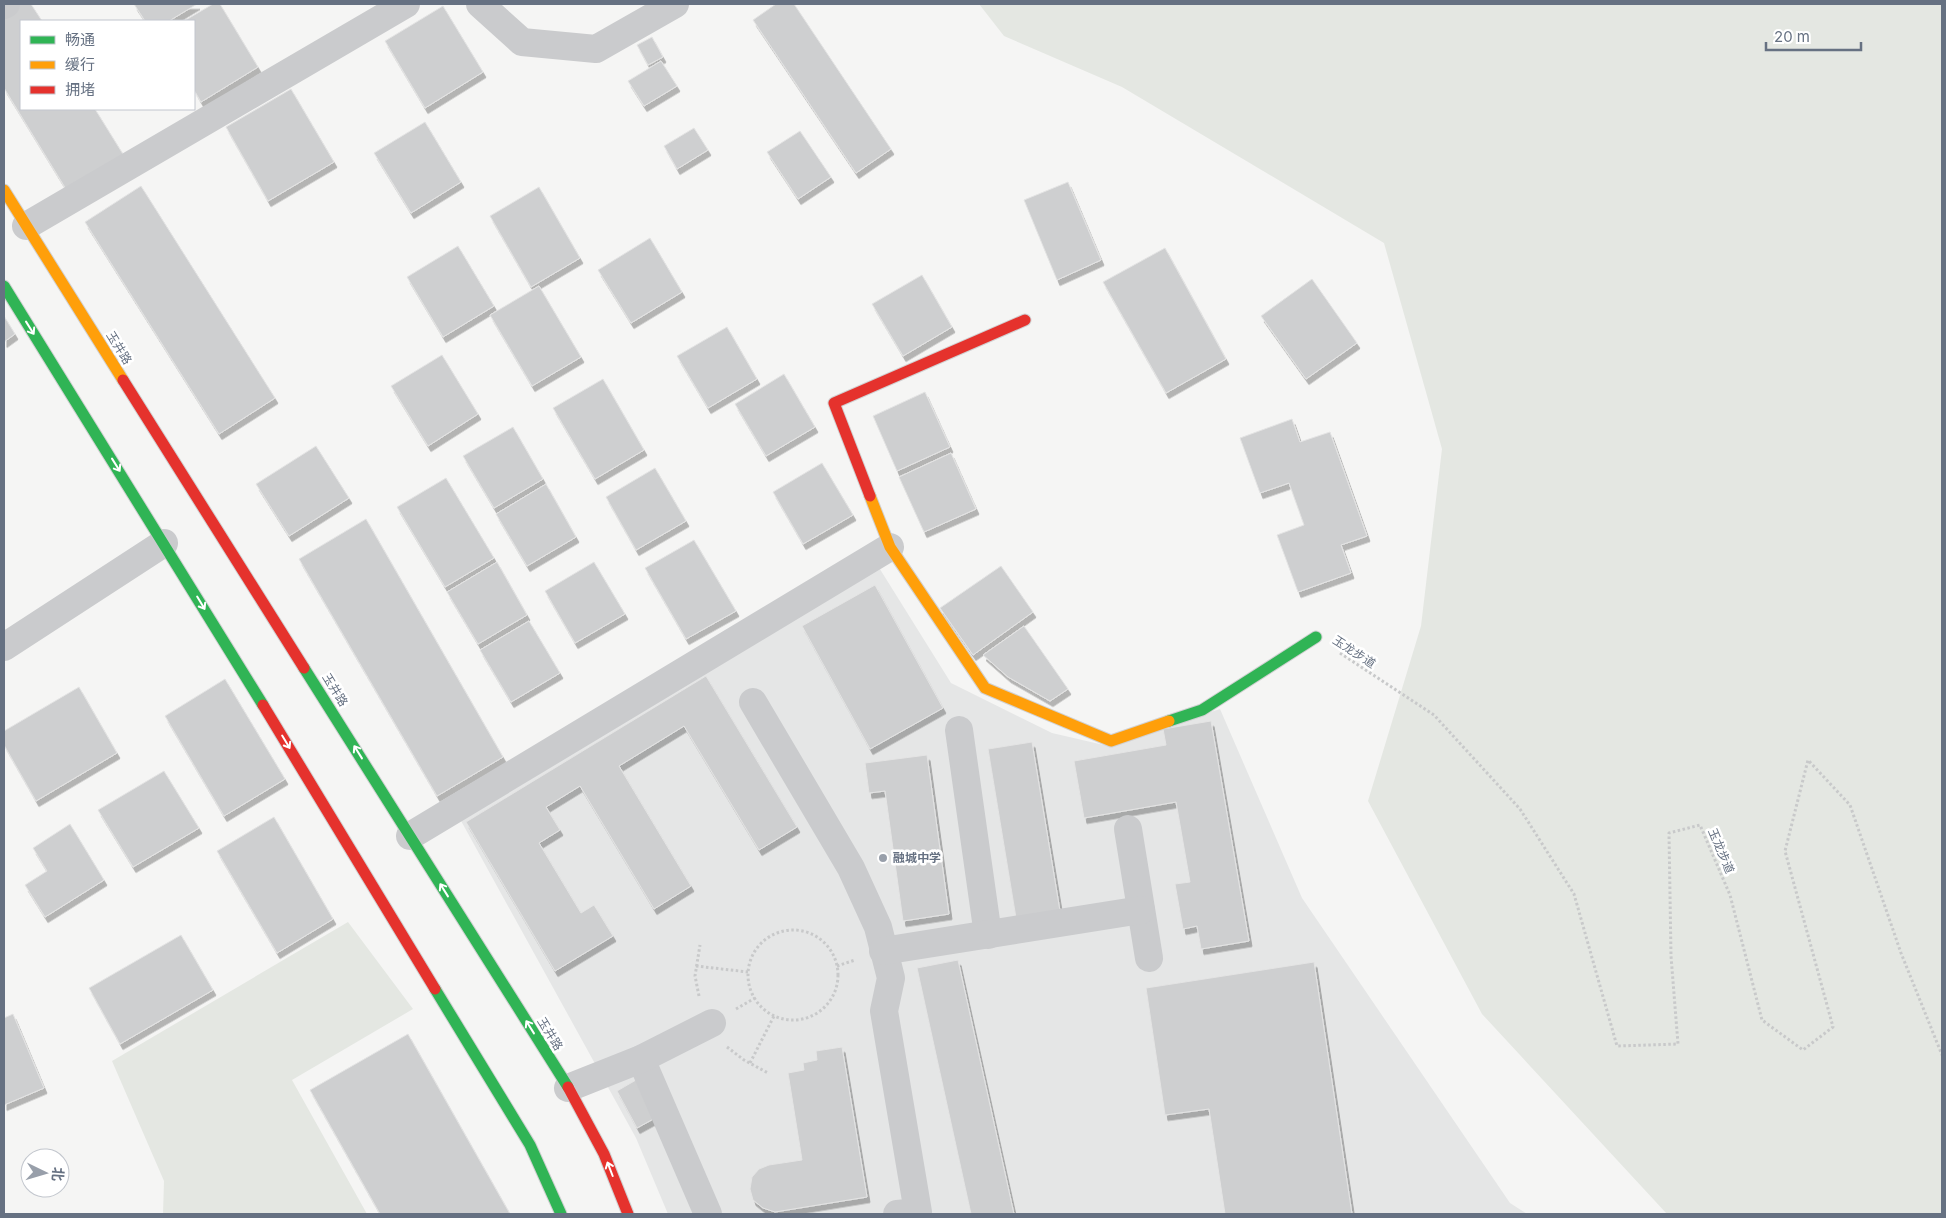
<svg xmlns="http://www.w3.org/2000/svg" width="1946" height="1218" font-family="Inter,'Noto Sans SC',sans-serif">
  <defs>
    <filter id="shadow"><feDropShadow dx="3" dy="5.5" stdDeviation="0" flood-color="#0004"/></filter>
  </defs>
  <rect width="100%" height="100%" fill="#f5f5f4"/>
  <polygon fill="#e5e6e6" points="878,566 951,683 1052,733 1108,746 1220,709 1302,898 1510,1203 1527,1214 668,1214 636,1138 460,819"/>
  <g fill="#e4e7e2">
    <polygon points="979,4 1942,4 1942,1214 1667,1214 1482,1014 1368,801 1421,626 1442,449 1384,243 1122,87 1004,36"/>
    <polygon points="348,922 413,1009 292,1080 367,1214 163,1214 164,1181 112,1061"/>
  </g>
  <g fill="#cecfd0" stroke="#e4e4e4" filter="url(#shadow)">
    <polygon points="13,4 31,4 42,21 21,21 21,109 95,109 126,159 69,194 4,88 4,10"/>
    <polygon points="134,4 197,4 169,21 145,21"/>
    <polygon points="213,4 220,4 258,67 201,102 194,90 194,21 184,21"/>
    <polygon points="776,4 794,4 891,149 856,173 753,20"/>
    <polygon points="443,6 483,72 425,108 385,41"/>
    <polygon points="652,37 663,57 648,65 637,45"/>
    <polygon points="661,61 677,86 644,106 628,81"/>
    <polygon points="291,89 334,162 268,201 226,127"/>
    <polygon points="425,122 461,182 411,213 374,153"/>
    <polygon points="694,128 708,150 677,169 664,146"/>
    <polygon points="800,131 831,177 798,199 767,152"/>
    <polygon points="1068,182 1101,260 1057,280 1024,200"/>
    <polygon points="141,186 275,398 219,434 85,222"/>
    <polygon points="539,187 580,258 531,287 490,216"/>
    <polygon points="650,238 682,292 631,323 598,270"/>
    <polygon points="458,246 494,306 443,337 407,277"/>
    <polygon points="1165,248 1226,359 1166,393 1103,282"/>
    <polygon points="922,275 952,327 903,356 872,304"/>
    <polygon points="1312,279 1357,343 1306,379 1261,316"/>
    <polygon points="539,286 581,357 532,386 490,315"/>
    <polygon points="4,316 15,334 4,342"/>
    <polygon points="727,327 757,379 708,408 677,356"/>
    <polygon points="442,355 478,414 428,446 391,386"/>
    <polygon points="784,374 815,427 766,456 735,404"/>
    <polygon points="603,379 644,450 595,479 553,408"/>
    <polygon points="925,392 950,447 897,471 873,416"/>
    <polygon points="1292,419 1300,442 1330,432 1367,536 1341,545 1351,573 1298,592 1277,535 1304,525 1289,483 1260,493 1240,438"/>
    <polygon points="513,427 543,479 494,508 463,456"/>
    <polygon points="316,446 349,498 289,536 256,484"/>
    <polygon points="951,453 976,509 924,532 899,477"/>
    <polygon points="822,463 853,515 803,544 773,492"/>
    <polygon points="655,468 686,521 636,550 606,497"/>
    <polygon points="446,478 494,558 445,587 397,507"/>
    <polygon points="546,484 576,537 527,566 496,514"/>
    <polygon points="366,519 503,757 437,796 299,559"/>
    <polygon points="694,540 736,611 686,639 645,568"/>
    <polygon points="497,562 527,615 478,644 447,592"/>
    <polygon points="594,562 625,614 575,643 545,591"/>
    <polygon points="1001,566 1033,612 973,655 940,608"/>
    <polygon points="875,585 943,708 870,749 802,626"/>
    <polygon points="529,621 560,673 511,702 480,650"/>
    <polygon points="1024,626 1068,689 1050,701 1008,677 983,655"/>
    <polygon points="706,676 797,827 759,850 684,726 619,766 691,886 654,909 580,786 546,807 560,830 539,843 581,913 594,905 613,936 555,971 466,822"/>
    <polygon points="225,679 285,779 224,816 165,716"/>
    <polygon points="79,687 117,753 36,801 4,745 4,731"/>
    <polygon points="1211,721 1249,941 1201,949 1197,926 1183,929 1175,884 1190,882 1176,802 1084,818 1074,761 1166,745 1163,729"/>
    <polygon points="1032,742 1060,911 1016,918 988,749"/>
    <polygon points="927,755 949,914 903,921 885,791 869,793 865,763"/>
    <polygon points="164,771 199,828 133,867 98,810"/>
    <polygon points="274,817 333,919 277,953 217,851"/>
    <polygon points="70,824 104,880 45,917 25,885 47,871 33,848"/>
    <polygon points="181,935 213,990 120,1044 89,988"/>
    <polygon points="958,960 1014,1214 971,1214 917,968"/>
    <polygon points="1314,962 1352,1214 1225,1214 1209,1109 1165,1115 1146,988"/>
    <polygon points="13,1014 44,1088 4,1105 4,1018"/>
    <polygon points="408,1034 510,1214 380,1214 310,1090"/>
    <polygon points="842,1047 867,1197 775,1212 763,1208 753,1200 750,1189 752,1177 759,1169 769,1165 802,1160 788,1073 804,1070 803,1063 817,1060 816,1051"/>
    <polygon points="636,1080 657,1117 637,1128 617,1091"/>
  </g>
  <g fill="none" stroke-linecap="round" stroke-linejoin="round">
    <g stroke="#d1d1d2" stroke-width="13">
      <g id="fast">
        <polyline points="4,286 263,705"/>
        <polyline points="304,668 568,1087"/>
        <polyline points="1169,721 1202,710 1316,637"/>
        <polyline points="435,989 530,1145 561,1214"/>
      </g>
    </g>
    <g stroke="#d1d1d2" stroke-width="13">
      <g id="slow">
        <polyline points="4,190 123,380"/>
        <polyline points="870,496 890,547 985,688 1111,741 1169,721"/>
      </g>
    </g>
    <g stroke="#d1d1d2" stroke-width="13">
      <g id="jam">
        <polyline points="123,380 304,668"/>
        <polyline points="870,496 834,403 1025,320"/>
        <polyline points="263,705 435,989"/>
        <polyline points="568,1087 604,1154 628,1214"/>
      </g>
    </g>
    <g stroke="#c8c9ca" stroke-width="3" stroke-dasharray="2.5 2.5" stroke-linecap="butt">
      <polyline points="1340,653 1434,715 1520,809 1574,894 1617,1046 1678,1044 1671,956 1669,833 1700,825 1730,895 1762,1020 1803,1050 1833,1027 1785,851 1808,760 1850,805 1901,953 1942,1055"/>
      <circle cx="793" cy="975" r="45"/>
      <polyline points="696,966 748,972"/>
      <polyline points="837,966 855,960"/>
      <polyline points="699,996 695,976 700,945"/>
      <polyline points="736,1009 755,998"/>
      <polyline points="727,1047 744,1060 768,1073"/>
      <polyline points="750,1063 774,1016"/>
    </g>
    <g stroke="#cacbcd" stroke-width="28">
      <polyline points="480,4 522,42 596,49 675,4"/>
      <polyline points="4,5 6,4"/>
      <polyline points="26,226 406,4"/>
      <polyline points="4,647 164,543"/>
      <polyline points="753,702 851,868 878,927 891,978 884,1011 918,1212 897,1214"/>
      <polyline points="959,730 988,935"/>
      <polyline points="1128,829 1149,958"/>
      <polyline points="410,836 890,547"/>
      <polyline points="883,951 1141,910"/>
      <polyline points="641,1059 708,1214"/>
      <polyline points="568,1088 641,1059 712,1023"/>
    </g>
    <use href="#fast" stroke="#30b455" stroke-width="11"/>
    <use href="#slow" stroke="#ff9f0a" stroke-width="11"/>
    <use href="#jam" stroke="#e5322d" stroke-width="11"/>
  </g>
  <defs><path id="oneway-shaft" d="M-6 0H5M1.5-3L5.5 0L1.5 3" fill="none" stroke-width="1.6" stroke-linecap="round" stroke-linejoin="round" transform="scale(1.25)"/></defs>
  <g stroke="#fff">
    <use href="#oneway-shaft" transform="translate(30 328) rotate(58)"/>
    <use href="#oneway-shaft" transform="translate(116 465) rotate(58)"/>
    <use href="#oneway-shaft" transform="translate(201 603) rotate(59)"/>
    <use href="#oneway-shaft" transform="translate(286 742) rotate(59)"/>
    <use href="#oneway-shaft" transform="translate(358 752) rotate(-122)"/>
    <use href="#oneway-shaft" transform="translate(444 890) rotate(-122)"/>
    <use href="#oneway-shaft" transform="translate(530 1027) rotate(-122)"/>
    <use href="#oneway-shaft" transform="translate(610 1169) rotate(-111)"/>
  </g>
  <circle fill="#989faa" stroke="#fff" stroke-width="2" cx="883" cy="858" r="5"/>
  <g text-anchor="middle" stroke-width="5" stroke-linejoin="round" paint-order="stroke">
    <g font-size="12" fill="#667182" stroke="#fff">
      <text transform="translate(119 348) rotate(58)" y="4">玉井路</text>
      <text transform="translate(1354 652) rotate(33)" y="4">玉龙步道</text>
      <text transform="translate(335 690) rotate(58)" y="4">玉井路</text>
      <text transform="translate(1721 851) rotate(67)" y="4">玉龙步道</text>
      <text transform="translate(550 1034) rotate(58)" y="4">玉井路</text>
    </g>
    <g font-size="12" font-weight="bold" fill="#667182" stroke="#fff" text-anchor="start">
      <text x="893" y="862">融城中学</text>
    </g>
  </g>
  <rect width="1946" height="1218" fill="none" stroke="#667182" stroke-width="10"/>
  <rect x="20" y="20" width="175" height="90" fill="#ffffff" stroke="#c2c6cd"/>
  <rect x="30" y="36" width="25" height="8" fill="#30b455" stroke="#c2c6cd"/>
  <text x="65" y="45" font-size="15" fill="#667182">畅通</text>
  <rect x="30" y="61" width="25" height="8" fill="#ff9f0a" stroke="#c2c6cd"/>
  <text x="65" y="70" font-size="15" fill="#667182">缓行</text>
  <rect x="30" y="86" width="25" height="8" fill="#e5322d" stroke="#c2c6cd"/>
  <text x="65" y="95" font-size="15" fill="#667182">拥堵</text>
  <g transform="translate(45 1173) rotate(95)"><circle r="24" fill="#ffffff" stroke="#c2c6cd"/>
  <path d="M0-4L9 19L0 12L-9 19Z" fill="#989faa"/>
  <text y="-8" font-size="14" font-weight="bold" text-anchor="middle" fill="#667182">北</text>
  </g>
  <path d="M1766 42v8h95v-8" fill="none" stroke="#667182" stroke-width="2.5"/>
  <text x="1774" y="42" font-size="15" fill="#667182" stroke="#ffffff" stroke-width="4" paint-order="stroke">20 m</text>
</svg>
